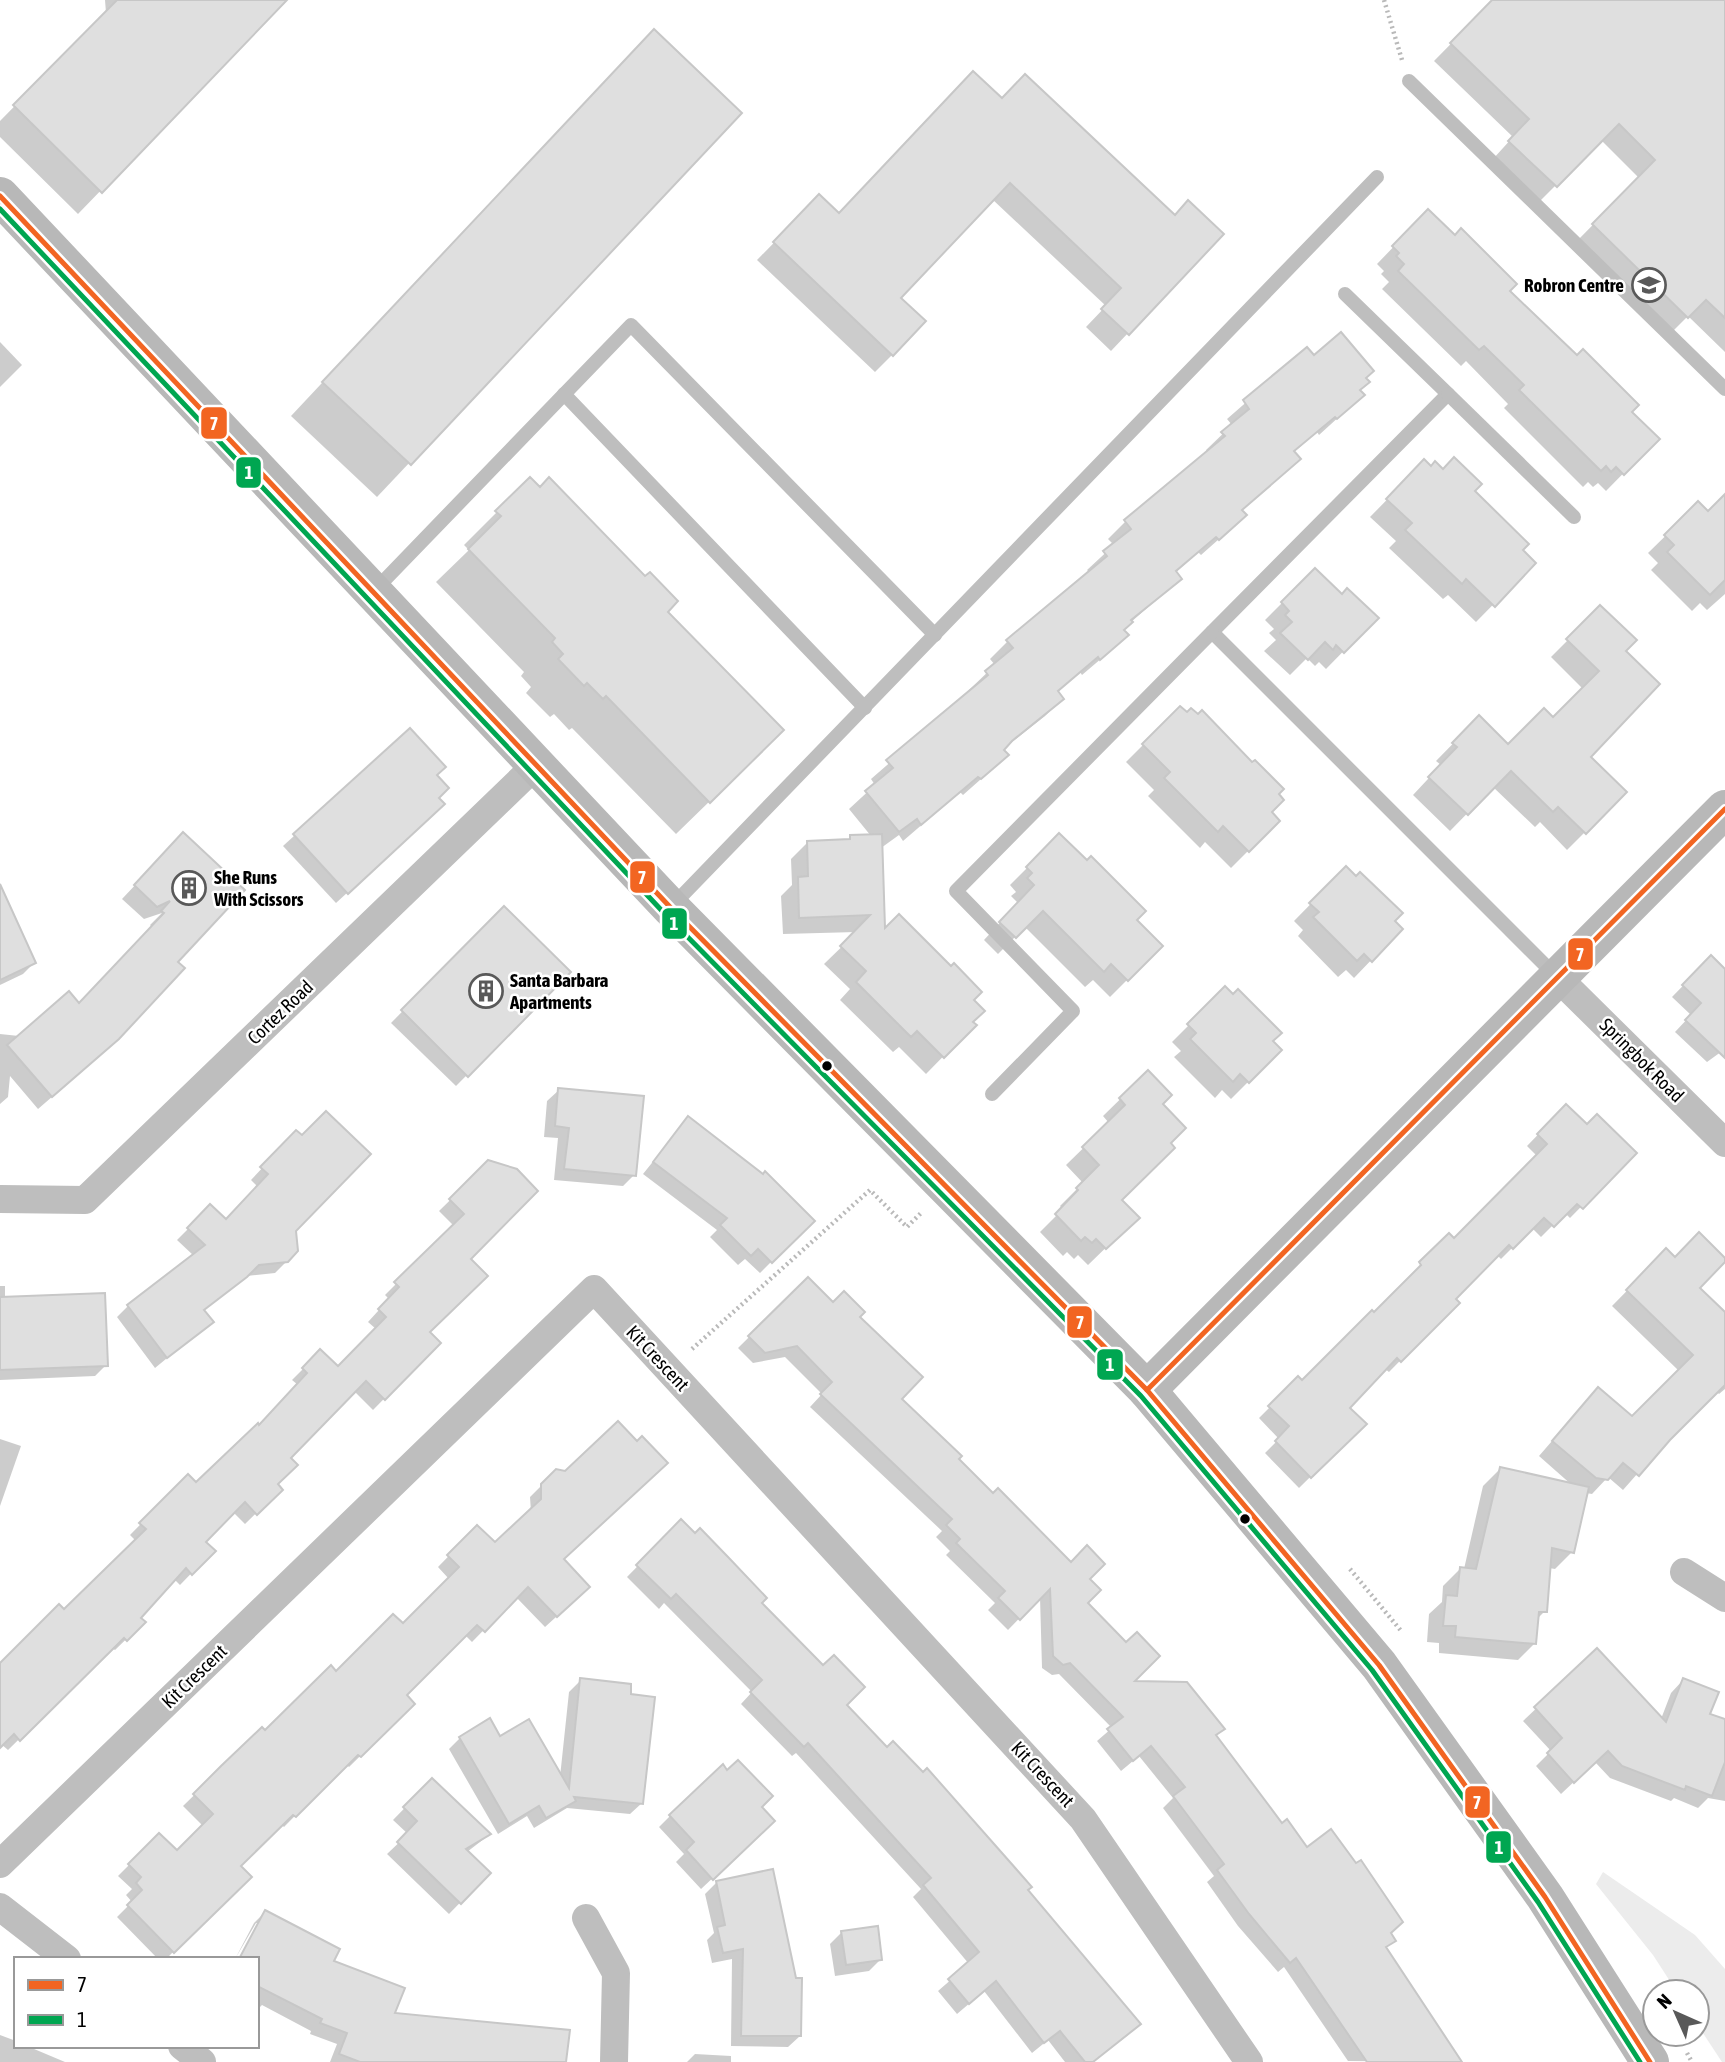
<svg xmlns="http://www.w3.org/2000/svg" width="1725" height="2062" font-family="'Asap Condensed',sans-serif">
  <rect width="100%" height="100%" fill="#fff"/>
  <polygon fill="#ececec" points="1603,1872 1695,1935 1725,1969 1725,2062 1722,2062 1697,2024 1697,1992 1677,1992 1653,1955 1596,1884"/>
  <g fill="#0003">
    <polygon points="105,0 285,0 78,214 0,137 0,121 106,13"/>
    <polygon points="1494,0 1725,0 1725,352 1688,316 1670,334 1576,242 1639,178 1601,140 1538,203 1493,159 1513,137 1434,61"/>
    <polygon points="621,64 740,113 377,497 291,416"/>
    <polygon points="1001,100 1174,217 1222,234 1111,351 1086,327 1106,306 992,199 898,298 892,355 875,372 757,260 802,214 839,215"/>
    <polygon points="1428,211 1657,439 1606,491 1598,483 1593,487 1588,482 1583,487 1504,408 1508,404 1466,361 1461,366 1382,289 1389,282 1381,274 1384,271 1377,264"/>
    <polygon points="0,342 22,365 0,387"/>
    <polygon points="1307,349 1313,357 1364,378 1359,391 1363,395 1319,435 1317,432 1293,453 1281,476 1241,511 1227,532 1201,555 1198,552 1175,573 1180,579 1122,630 1126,635 1109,652 1082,675 1080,672 1056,693 1062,699 1045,716 1002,750 1006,755 989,772 963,795 960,792 903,841 899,835 881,848 883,933 972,1000 971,1022 974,1025 926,1074 899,1047 893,1052 840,1000 850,989 824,964 857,932 783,934 781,896 792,885 791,859 808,842 846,841 851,837 871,836 849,809 875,785 871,779 971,692 969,690 995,665 990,659 1007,642 1090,573 1087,570 1114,545 1108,539 1125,522 1208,453 1206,450 1232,425 1227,419"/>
    <polygon points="1424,462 1430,468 1443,471 1472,491 1520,550 1534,563 1476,622 1448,595 1443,599 1389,548 1396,541 1370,517"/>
    <polygon points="530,479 749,763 676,834 572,728 569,730 554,714 550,717 526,693 531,687 521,676 524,672 436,582 469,550 464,545"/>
    <polygon points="1698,504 1708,514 1725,519 1725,594 1707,610 1700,603 1692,611 1651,570 1658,563 1648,553"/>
    <polygon points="1315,570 1342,596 1376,618 1326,669 1319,662 1315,666 1307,658 1290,675 1264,651 1276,640 1269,633 1274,629 1265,620"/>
    <polygon points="1600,608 1623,651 1589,757 1625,792 1567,850 1540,822 1535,827 1493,787 1450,831 1413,795 1441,765 1436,761 1479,717 1508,746 1553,719 1583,689 1551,657"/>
    <polygon points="1180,708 1278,821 1231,868 1205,842 1200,848 1148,796 1154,790 1126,762"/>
    <polygon points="410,730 437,798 432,815 336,903 283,846"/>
    <polygon points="1059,836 1135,920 1161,946 1110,997 1093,980 1085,987 1025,927 998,954 984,940 1018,903 1011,896 1016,892 1010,885"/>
    <polygon points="171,847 175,962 104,1052 38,1109 10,1076 8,1097 0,1104 0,1034 19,1036 79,1005 152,927 150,925 162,913 144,919 122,899"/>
    <polygon points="1346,868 1401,929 1354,978 1346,970 1338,977 1298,936 1303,930 1294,921"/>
    <polygon points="0,888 34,963 23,974 0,985"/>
    <polygon points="504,908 569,972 456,1086 391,1023"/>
    <polygon points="1711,957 1723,970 1725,968 1725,1049 1707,1062 1675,1032 1691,1015 1672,997"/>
    <polygon points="1225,989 1280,1050 1231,1099 1222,1090 1215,1098 1174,1057 1181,1051 1172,1042"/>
    <polygon points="1148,1072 1160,1104 1120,1200 1120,1234 1088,1265 1078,1255 1074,1259 1067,1252 1063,1256 1040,1232 1063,1209 1060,1206 1083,1183 1066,1165 1109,1123 1103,1116"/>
    <polygon points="559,1090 634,1175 623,1186 554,1180 558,1138 544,1137 547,1101"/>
    <polygon points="1555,1117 1587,1127 1634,1153 1570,1218 1565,1213 1541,1237 1532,1228 1501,1259 1497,1255 1453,1299 1457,1303 1389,1372 1385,1369 1348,1408 1364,1424 1299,1488 1265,1453 1279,1439 1259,1418 1298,1379 1302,1383 1374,1314 1449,1235 1454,1240 1537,1156 1527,1146"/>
    <polygon points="688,1118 812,1221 760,1273 745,1259 738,1265 710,1237 717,1230 643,1174"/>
    <polygon points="296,1132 302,1138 294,1231 287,1261 275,1273 246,1276 203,1311 211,1322 155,1368 117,1317 128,1306 194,1256 177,1240 199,1218 226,1221 258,1187 251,1180"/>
    <polygon points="489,1162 469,1259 428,1333 439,1343 373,1410 354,1391 289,1458 276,1484 280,1490 245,1524 233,1512 203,1542 213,1551 180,1585 174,1579 139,1618 144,1622 115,1650 112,1648 8,1750 1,1744 0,1745 0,1666 64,1612 136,1541 130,1535 188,1476 196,1485 259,1427 298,1385 292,1380 320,1352 337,1369 376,1329 368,1322 389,1299 385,1295 454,1226 439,1211"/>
    <polygon points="1666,1251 1698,1288 1725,1314 1725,1389 1719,1394 1716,1391 1668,1439 1623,1490 1608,1477 1592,1494 1586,1493 1572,1552 1555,1569 1549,1568 1545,1611 1537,1619 1535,1643 1518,1660 1439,1653 1439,1643 1427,1642 1429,1614 1442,1602 1443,1586 1460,1569 1464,1569 1483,1486 1500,1469 1573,1486 1539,1456 1584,1404 1632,1419 1679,1371 1612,1306"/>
    <polygon points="808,1279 833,1304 858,1317 899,1399 993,1495 1087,1579 1086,1603 1131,1682 1215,1736 1281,1825 1389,1934 1393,1941 1385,1949 1460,2062 1348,2061 1284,1967 1278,1972 1238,1926 1207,1882 1214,1876 1163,1808 1173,1798 1139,1756 1121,1771 1097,1741 1112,1728 1059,1674 1052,1675 1042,1668 1040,1597 1008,1630 988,1610 995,1603 946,1555 950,1551 936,1537 942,1531 810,1407 822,1394 785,1357 753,1363 738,1348"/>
    <polygon points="0,1286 5,1286 5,1299 106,1365 95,1376 0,1380"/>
    <polygon points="0,1439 21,1446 0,1506"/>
    <polygon points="542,1485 562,1560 577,1598 545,1627 516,1597 472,1642 465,1635 404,1695 413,1704 349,1767 346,1764 284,1827 281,1824 239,1866 249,1877 166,1959 158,1959 117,1917 132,1902 126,1895 132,1889 118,1876 159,1835 177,1853 203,1826 183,1806 262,1729 265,1732 336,1673 403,1625 449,1579 438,1567 477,1527 495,1545 531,1512 530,1497"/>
    <polygon points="681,1522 760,1603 845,1705 1026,1890 1139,2024 1128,2035 1093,2062 1065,2062 1048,2040 1032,2053 984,1991 957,2014 938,1991 969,1964 913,1897 921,1889 796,1753 792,1756 741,1704 752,1692 664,1603 659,1609 627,1577"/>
    <polygon points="1597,1651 1661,1719 1671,1693 1683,1680 1708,1715 1725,1721 1725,1801 1708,1798 1698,1808 1674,1798 1671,1801 1610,1778 1595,1762 1561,1794 1536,1766 1551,1751 1523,1721"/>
    <polygon points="581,1680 642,1803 630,1814 567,1808 534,1828 527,1816 498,1834 449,1749 460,1738 500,1739 560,1777 569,1692"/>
    <polygon points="432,1780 489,1835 467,1852 489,1873 449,1914 387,1854 408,1834 393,1820"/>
    <polygon points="760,1807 762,1832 701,1889 676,1862 684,1854 659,1827 670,1816"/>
    <polygon points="716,1883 800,2036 788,2047 731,2046 732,1959 712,1963 707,1940 714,1933 705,1894"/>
    <polygon points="265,1912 331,1962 393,2014 565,2062 330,2062 337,2044 310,2034 311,2031 262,2005 257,2010 260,1923 256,1923 235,1959 254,1923"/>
    <polygon points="842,1932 880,1960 869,1971 835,1976 830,1944"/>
    <polygon points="0,2035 16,2041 16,2046 27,2046 65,2062 0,2062"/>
    <polygon points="695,2054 731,2056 731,2062 687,2062"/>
  </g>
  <g fill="#dfdfdf" stroke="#c7c7c7" stroke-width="2">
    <polygon points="117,0 287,0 102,193 13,105"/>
    <polygon points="1492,0 1725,0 1725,318 1706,300 1688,318 1592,224 1655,160 1619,124 1557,187 1508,141 1529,119 1450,43"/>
    <polygon points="654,29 742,113 411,465 322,382"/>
    <polygon points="973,71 1002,98 1025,74 1175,215 1188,200 1224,234 1129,335 1101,309 1121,288 1010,183 901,298 926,321 893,356 773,242 819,194 839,213"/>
    <polygon points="1428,209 1455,235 1461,228 1517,284 1510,291 1577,355 1583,349 1639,405 1632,412 1660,439 1624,475 1616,467 1611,472 1606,466 1601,471 1519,390 1524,385 1484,346 1479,350 1398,271 1404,264 1396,256 1399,253 1392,246"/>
    <polygon points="1341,332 1374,371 1366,378 1370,382 1360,390 1365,395 1337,419 1335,417 1294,451 1301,459 1242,510 1247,515 1219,540 1216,537 1176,571 1182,579 1131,620 1133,622 1124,630 1129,635 1100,660 1098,657 1058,691 1064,699 1012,741 1004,750 1009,755 981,779 978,777 921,825 917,819 899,832 865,791 893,768 886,760 988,675 985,671 1013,648 1006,640 1107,556 1103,551 1131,529 1124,520 1225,436 1221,432 1249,409 1243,400 1307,347 1314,355"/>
    <polygon points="1454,457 1482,484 1475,491 1529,544 1523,550 1536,563 1495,607 1466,579 1462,584 1405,530 1412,523 1386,499 1424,459 1431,466 1435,461 1443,469"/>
    <polygon points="530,477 540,487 549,477 645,576 650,572 678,601 668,612 784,730 710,803 606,696 603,699 587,683 584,686 558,659 563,654 552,642 555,638 468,549 501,516 495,511"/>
    <polygon points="1725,494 1725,580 1710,595 1667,552 1674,545 1664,535 1698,501 1708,511"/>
    <polygon points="1315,568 1342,594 1347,588 1379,618 1344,653 1336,645 1333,650 1325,642 1308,660 1280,633 1292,622 1285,615 1289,611 1281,602"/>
    <polygon points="1600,605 1637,640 1626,651 1660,684 1591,757 1627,792 1586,834 1558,807 1553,812 1511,771 1468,815 1428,777 1457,747 1452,743 1479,715 1508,744 1544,708 1553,717 1599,671 1566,639"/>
    <polygon points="1180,706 1187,712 1191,708 1198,714 1202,710 1252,762 1255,760 1284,789 1279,794 1284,800 1272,812 1280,821 1249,852 1223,826 1218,832 1164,778 1170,772 1142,744"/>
    <polygon points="410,728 446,767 437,775 449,788 439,798 445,804 348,894 293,834"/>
    <polygon points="183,832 245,890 178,962 185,968 119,1039 52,1097 7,1045 69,991 79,1003 164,913 161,911 170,901 157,907 134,885"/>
    <polygon points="1059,833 1087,860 1091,856 1146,911 1137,920 1163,946 1128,981 1111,964 1104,972 1043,911 1016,938 999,922 1034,885 1027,878 1032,873 1026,867"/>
    <polygon points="882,834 885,928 899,914 951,966 954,963 982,992 974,1000 985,1011 973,1022 977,1025 944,1058 917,1031 911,1037 856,982 866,971 840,946 870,915 799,918 798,877 808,876 807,841 850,839 850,835"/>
    <polygon points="1346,866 1356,876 1360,872 1403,913 1395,921 1403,929 1372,962 1364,954 1357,961 1313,917 1319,912 1309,903"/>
    <polygon points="0,884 36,963 0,980"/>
    <polygon points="504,906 571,972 468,1077 401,1010"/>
    <polygon points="1711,955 1725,969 1725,1058 1685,1020 1701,1003 1682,985"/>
    <polygon points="1225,986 1233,994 1238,989 1282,1033 1273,1041 1282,1050 1249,1083 1240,1074 1233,1082 1190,1039 1196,1033 1187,1024"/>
    <polygon points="1148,1070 1172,1095 1163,1104 1186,1128 1171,1143 1175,1148 1122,1200 1140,1218 1106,1249 1096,1239 1092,1243 1085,1237 1081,1241 1055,1214 1078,1190 1076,1188 1099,1165 1082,1147 1125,1105 1119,1098"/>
    <polygon points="558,1088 644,1096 636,1176 564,1169 569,1128 555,1126"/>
    <polygon points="1566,1104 1587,1124 1597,1114 1637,1153 1583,1209 1577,1204 1554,1227 1544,1218 1513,1249 1509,1245 1456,1299 1460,1303 1401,1362 1397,1358 1350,1408 1367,1424 1311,1478 1275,1441 1289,1426 1268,1406 1298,1376 1302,1380 1372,1310 1374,1312 1421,1265 1419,1262 1449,1233 1454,1238 1547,1144 1537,1134"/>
    <polygon points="326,1111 371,1154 296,1231 298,1251 288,1262 259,1265 247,1277 204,1310 214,1322 167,1358 127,1305 205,1245 187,1228 210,1204 226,1219 268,1174 260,1167 296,1130 302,1135"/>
    <polygon points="688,1116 763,1174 765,1171 815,1221 772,1263 758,1249 751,1256 720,1225 727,1218 653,1162"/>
    <polygon points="488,1160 517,1169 538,1191 471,1259 488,1276 430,1332 441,1343 385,1400 366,1381 291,1458 298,1465 278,1484 283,1490 257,1515 245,1502 206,1542 216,1551 192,1575 186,1568 141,1618 146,1622 127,1641 124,1638 20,1741 14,1734 0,1748 0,1663 59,1604 64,1609 146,1529 139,1523 188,1474 196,1482 258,1423 259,1425 307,1373 302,1368 320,1349 338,1366 386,1317 378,1309 399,1287 394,1282 464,1214 449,1199"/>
    <polygon points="1699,1232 1725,1258 1725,1262 1700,1288 1725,1312 1725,1385 1670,1440 1639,1476 1623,1463 1608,1480 1596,1478 1552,1441 1598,1387 1632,1416 1693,1355 1626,1290 1666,1248 1675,1257"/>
    <polygon points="808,1277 833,1302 844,1291 865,1312 860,1317 923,1377 902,1399 962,1456 959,1459 993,1493 998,1488 1071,1562 1087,1545 1105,1564 1090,1579 1101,1590 1088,1603 1126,1642 1137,1632 1160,1656 1135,1681 1187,1682 1225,1729 1216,1735 1282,1823 1287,1819 1307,1847 1331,1829 1356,1863 1361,1860 1403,1922 1391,1933 1396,1941 1386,1947 1462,2062 1367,2062 1296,1958 1290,1963 1249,1914 1217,1870 1224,1864 1173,1796 1185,1787 1151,1746 1133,1761 1107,1729 1123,1717 1070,1663 1063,1665 1053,1656 1050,1589 1020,1620 998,1598 1005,1591 956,1543 960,1539 946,1525 952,1519 820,1394 832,1382 797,1346 765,1353 748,1336"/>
    <polygon points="105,1293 108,1366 0,1370 0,1297"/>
    <polygon points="618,1421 637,1441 642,1436 668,1463 564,1559 590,1587 557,1617 528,1587 485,1632 477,1625 407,1695 415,1704 361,1757 358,1755 296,1817 293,1815 241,1866 252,1877 174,1953 127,1905 142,1890 136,1883 141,1877 128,1864 159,1833 177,1850 213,1814 193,1794 221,1766 262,1727 265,1730 331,1665 336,1671 393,1614 403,1623 459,1567 447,1555 477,1525 495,1542 541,1499 541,1484 556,1469 565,1471"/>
    <polygon points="1500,1467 1589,1487 1574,1553 1552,1548 1547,1612 1539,1612 1536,1644 1455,1637 1456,1626 1443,1626 1446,1595 1457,1596 1460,1567 1476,1569"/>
    <polygon points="681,1519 695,1533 700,1528 729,1558 767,1598 762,1603 823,1665 834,1655 865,1687 847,1705 887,1747 893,1741 923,1772 927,1768 1032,1887 1028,1890 1141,2024 1093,2062 1085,2062 1060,2031 1044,2043 996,1981 969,2004 948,1979 979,1952 923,1885 931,1878 808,1743 804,1747 750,1692 762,1680 676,1594 671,1599 636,1565"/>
    <polygon points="1597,1648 1666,1722 1683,1678 1719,1692 1710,1714 1725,1719 1725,1762 1712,1796 1686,1786 1685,1790 1622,1766 1608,1751 1574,1783 1547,1753 1562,1738 1534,1707"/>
    <polygon points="580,1678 631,1684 631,1694 655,1697 643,1804 574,1797 576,1801 546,1818 539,1806 509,1824 459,1737 490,1718 500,1736 529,1719 569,1788"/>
    <polygon points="738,1760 773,1796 762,1807 775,1821 713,1880 686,1850 694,1842 669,1815 723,1764 727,1770"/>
    <polygon points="432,1778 491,1834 466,1849 491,1873 461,1904 397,1842 417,1821 403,1807"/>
    <polygon points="773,1869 796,1978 802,1978 801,2036 741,2036 743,1949 723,1953 717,1927 725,1925 716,1881"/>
    <polygon points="265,1910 340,1949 334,1961 405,1988 395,2013 570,2030 566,2062 360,2062 339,2054 347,2033 320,2023 322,2019 257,1986 257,1959 239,1959"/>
    <polygon points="878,1926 882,1960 846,1965 841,1931"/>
  </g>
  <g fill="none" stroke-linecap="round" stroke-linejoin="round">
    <g stroke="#b9b9b9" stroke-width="4.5" stroke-dasharray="2 3.5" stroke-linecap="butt">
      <polyline points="1384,0 1402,60"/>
      <polyline points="692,1349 870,1190 907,1227 921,1213"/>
      <polyline points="1350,1569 1402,1632"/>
      <polyline points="1687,2053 1692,2062"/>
    </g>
    <g stroke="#bebebe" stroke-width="14">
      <polyline points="1409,81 1725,389"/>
      <polyline points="1345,294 1448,394 1212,632 1557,977"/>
      <polyline points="564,394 865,708"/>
      <polyline points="1448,394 1574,517"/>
      <polyline points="375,590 631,325 935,635"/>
      <polyline points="672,906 1377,177"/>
      <polyline points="992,1094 1073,1011 956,891 1212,632"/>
    </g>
    <g stroke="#bebebe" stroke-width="28">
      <polyline points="1558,978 1725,1143"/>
      <polyline points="0,1199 85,1200 536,765"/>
      <polyline points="1684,1572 1725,1598"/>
      <polyline points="0,1864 594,1289 1083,1819 1249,2062"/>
      <polyline points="0,1907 67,1959"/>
      <polyline points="586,1918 616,1973 614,2062"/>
      <polyline points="182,2046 202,2062"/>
    </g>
    <g stroke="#b8b8b8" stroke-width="38">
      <polyline points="0,196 671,908 1147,1390 1379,1665 1545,1897 1650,2062"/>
      <polyline points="1147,1390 1725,809"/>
    </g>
    <g stroke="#fff" stroke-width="10">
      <g id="bus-1">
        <polyline points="0,196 671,908 1147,1390 1379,1665 1545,1897 1650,2062"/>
        <polyline points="1147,1390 1725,809"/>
      </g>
    </g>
    <g stroke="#fff" stroke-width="10">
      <polyline id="bus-2" points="0,209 665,914 1141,1396 1372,1670 1538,1902 1640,2062"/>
    </g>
    <use href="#bus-1" stroke="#f26522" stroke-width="5"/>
    <use href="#bus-2" stroke="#00a651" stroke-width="5"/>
  </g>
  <defs>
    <g id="school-ring" transform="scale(1.75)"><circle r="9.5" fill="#fff" stroke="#595959" stroke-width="1.5"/><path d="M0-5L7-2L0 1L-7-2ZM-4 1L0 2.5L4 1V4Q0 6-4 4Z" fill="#595959"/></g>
    <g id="building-ring" transform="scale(1.75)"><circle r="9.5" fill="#fff" stroke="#595959" stroke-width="1.5"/><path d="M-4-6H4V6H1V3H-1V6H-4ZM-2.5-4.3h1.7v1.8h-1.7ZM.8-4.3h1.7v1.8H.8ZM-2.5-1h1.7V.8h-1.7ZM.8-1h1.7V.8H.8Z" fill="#595959"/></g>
  </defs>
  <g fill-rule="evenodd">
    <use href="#school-ring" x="1649" y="285"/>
    <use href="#building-ring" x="189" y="888"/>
    <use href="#building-ring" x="486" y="991"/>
  </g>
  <g fill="#000" stroke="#fff" stroke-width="2.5">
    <circle cx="827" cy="1066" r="6"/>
    <circle cx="1245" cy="1519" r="6"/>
  </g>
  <g text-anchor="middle" stroke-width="5" stroke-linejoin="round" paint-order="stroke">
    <g font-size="19" font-weight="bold" fill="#000" stroke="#fff" text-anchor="start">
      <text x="1624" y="292" text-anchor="end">Robron Centre</text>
      <text x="214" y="884">She Runs<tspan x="214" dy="22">With Scissors</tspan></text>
      <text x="510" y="987">Santa Barbara<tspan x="510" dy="22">Apartments</tspan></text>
    </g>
    <g font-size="19" fill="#000" stroke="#fff">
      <text transform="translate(280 1012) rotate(-44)" y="7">Cortez Road</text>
      <text transform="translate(1642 1060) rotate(45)" y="7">Springbok Road</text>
      <text transform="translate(658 1358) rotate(47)" y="7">Kit Crescent</text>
      <text transform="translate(194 1676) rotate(-44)" y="7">Kit Crescent</text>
      <text transform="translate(1043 1774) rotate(47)" y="7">Kit Crescent</text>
    </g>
  </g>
  <g stroke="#fff" stroke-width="2.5">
    <rect x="200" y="406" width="28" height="34" rx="7" fill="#f26522"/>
    <rect x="235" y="456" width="27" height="33" rx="7" fill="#00a651"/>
    <rect x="629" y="860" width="27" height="34" rx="7" fill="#f26522"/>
    <rect x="661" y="907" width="27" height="33" rx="7" fill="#00a651"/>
    <rect x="1567" y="937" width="27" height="34" rx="7" fill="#f26522"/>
    <rect x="1066" y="1305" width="27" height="34" rx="7" fill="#f26522"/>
    <rect x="1096" y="1348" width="28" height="33" rx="7" fill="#00a651"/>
    <rect x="1464" y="1785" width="27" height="34" rx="7" fill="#f26522"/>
    <rect x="1485" y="1830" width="27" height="34" rx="7" fill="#00a651"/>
  </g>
  <g font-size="19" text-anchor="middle" font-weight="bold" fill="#fff">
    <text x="214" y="430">7</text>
    <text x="249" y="479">1</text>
    <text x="642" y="884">7</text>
    <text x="674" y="930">1</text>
    <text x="1580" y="961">7</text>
    <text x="1080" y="1329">7</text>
    <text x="1110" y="1371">1</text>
    <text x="1477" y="1809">7</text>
    <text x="1499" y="1854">1</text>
  </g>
  <rect x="14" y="1957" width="245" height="91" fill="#ffffff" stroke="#999999" stroke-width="2"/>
  <rect x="28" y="1980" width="35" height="10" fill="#f26522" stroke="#999999" stroke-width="2"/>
  <text x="77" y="1992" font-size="21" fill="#000000">7</text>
  <rect x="28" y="2015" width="35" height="10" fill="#00a651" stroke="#999999" stroke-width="2"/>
  <text x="77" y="2027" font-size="21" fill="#000000">1</text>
  <g transform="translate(1676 2013) rotate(315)"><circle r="33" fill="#ffffff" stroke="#999999" stroke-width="2"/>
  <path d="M0-5L12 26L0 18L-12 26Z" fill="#595959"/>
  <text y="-10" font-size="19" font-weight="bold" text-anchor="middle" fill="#000000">N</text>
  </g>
</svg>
